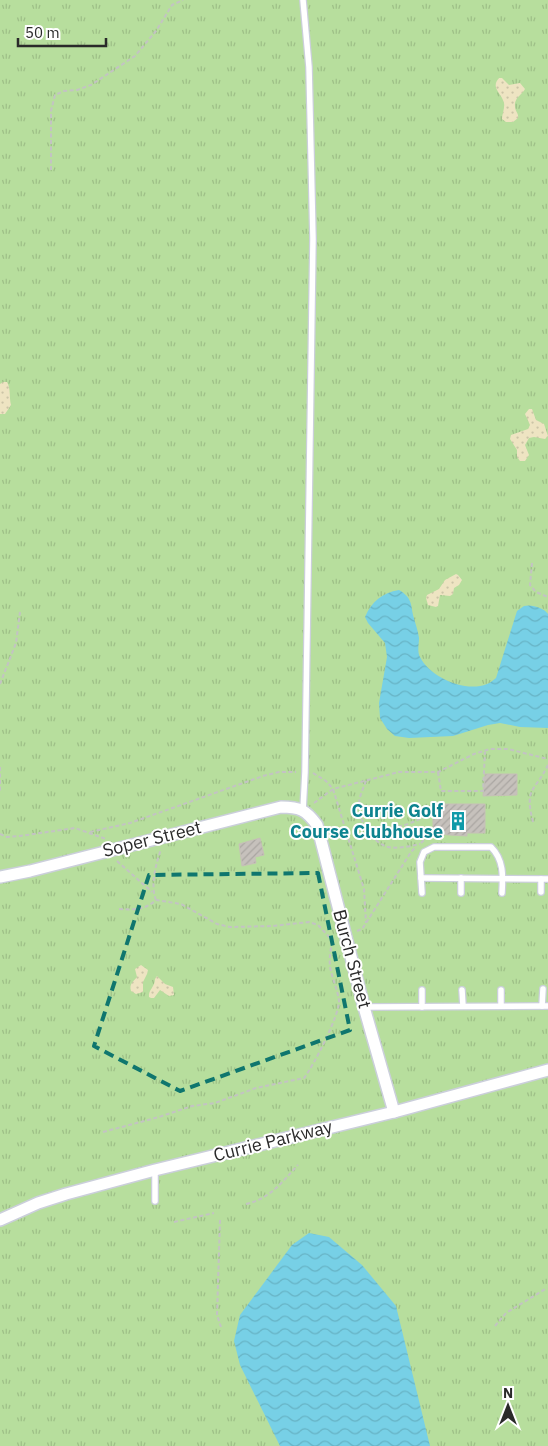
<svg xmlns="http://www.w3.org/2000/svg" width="548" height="1446" font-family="'IBM Plex Sans',sans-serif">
  <defs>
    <pattern id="grass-tufts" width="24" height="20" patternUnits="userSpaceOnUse" patternTransform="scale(1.25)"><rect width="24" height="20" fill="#b7de9d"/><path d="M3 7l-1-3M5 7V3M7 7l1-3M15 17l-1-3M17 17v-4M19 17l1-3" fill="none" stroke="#9ebf87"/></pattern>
    <pattern id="sand-dots" width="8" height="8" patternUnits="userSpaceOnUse" patternTransform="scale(1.25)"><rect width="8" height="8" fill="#eee4c2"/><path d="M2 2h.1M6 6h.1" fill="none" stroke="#ccc4a7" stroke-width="1.8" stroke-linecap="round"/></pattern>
    <pattern id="water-waves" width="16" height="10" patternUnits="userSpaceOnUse" patternTransform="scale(1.25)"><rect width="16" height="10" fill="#77d0e6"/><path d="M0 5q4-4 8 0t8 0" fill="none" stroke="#67b3c5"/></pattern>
    <pattern id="building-hatch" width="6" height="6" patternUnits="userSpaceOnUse" patternTransform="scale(1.25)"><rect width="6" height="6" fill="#c6c1bc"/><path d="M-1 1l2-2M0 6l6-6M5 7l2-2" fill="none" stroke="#aaa6a2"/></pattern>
  </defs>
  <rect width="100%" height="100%" fill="#ebe4dd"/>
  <rect fill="url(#grass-tufts)" x="0" y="0" width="548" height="1446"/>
  <g fill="url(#sand-dots)">
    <path d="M499,78H502L509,85L520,83L525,89C522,95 514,98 515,106C515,112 519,113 518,118L513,122H506L502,119C502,114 505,108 504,103C502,93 490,88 499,78Z"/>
    <path d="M3,382H7C11,389 9,397 11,405L5,414H0V384Z"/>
    <polygon points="529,409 532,409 536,420 544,424 548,436 545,439 534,437 529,438 525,445 529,455 525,461 520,461 517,457 517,450 510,439 511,435 528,429 530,425 525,414"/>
    <polygon points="456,574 458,575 462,580 459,585 454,588 453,594 450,596 440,595 438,606 436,607 428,605 426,598 427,595 439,589 445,580"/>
    <path d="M141,965L148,970L147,974L143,982V992L136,994L131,991C129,984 133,982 137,977L135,969Z"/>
    <path d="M157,976L165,984L173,987L174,995L169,996L160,990L154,998H151L149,997C148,990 155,987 155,979Z"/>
  </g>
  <g fill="url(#water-waves)">
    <path d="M399,590C411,597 411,603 413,615C415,623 418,630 419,638C419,644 417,651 420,657C430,677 465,693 487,684C490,683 493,680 496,678L517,611C520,609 522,607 524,606C532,604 544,608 548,614V728L520,727L500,723L488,725L453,736L409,738L395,736L387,729L380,718L379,703L387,657L385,643L368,623L365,617C372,601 382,593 399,590Z"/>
    <polygon points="309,1233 329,1237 362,1265 396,1306 430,1446 280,1446 240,1365 234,1341 240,1315 292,1245"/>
  </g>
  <g fill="url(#building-hatch)" stroke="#c6c0b7">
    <polygon points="485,774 517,774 517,795 483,796"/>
    <polygon points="445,804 485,804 485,833 467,833 467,836 433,834 433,807 445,807"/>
    <polygon points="260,838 264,855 255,857 256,863 242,866 239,844"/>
  </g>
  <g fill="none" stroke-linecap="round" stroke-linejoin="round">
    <g stroke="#cbcfdb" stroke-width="8">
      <g id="lane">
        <polyline points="303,0 309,67 313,239 305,772 303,810"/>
        <polyline points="421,878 548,879"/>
        <polyline points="461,878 461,893"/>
        <polyline points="541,879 541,892"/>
        <path d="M422,893L420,862L424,852L434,847H491C504,860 503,876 502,893"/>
        <polyline points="422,990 422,1007"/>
        <polyline points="462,990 463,1006"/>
        <polyline points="501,990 501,1006"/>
        <polyline points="542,1006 543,989"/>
        <polyline points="364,1007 548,1006"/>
        <polyline points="155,1201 155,1170"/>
      </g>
    </g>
    <g stroke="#cbcfdb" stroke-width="14">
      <g id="street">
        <path d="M0,877L30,871L281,807C300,807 306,810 317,825L364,1007L394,1112"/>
        <polyline points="0,1220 38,1203 66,1194 155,1170 394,1112 548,1070"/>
      </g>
    </g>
    <g stroke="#c3c3c3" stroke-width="2" stroke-dasharray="4 2.5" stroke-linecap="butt">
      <polyline points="51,170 51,111 55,95 64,91 77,90 91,85 135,56 156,31 172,5 183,0"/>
      <polyline points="532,563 530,585 536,592 548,597"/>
      <polyline points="0,684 16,643 20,612"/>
      <polyline points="0,767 0,793"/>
      <polyline points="438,772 441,791 483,791 485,752"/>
      <polyline points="313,773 326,781 333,789 364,889 366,923"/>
      <path d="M366,781C363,789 358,799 359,807C360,823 373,843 388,847C398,849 410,846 420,844"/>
      <polyline points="314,803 333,789 399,772 438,772 474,754 490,749 508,749 548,759"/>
      <path d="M533,822C524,787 535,792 548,765"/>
      <path d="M366,825C387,832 407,826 426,816"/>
      <polyline points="90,832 130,823 263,776 279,772 296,772"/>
      <polyline points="0,834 7,837 20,836 75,828 106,839"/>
      <polyline points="421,843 425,839 432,838"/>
      <polyline points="117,861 152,892"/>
      <path d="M156,900C150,885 156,864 161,849"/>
      <path d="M119,909C134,910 145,910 156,900L181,904L217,924L230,927L273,926L309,922L318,925L332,940H334"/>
      <polyline points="357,931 362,929 366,923 411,852 415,848"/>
      <path d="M103,1132L159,1117L192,1106L215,1103L256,1088L304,1078C313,1067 340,1014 339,1001C338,991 333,981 331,971C328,961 331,950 332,940"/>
      <path d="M246,1204C271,1198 281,1183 298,1165"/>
      <polyline points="220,1220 217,1315 221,1327"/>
      <polyline points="174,1222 214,1213"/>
      <polyline points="495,1326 506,1313 547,1288"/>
    </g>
    <use href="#lane" stroke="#fff" stroke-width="5.5"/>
    <use href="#street" stroke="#fff" stroke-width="11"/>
  </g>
  <path fill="none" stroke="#0f766e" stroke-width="4" stroke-dasharray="10 6" stroke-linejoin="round" d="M318,873L350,1030L180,1091L94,1046L149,875Z"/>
  <defs>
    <g id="building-bare" transform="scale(1.5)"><path d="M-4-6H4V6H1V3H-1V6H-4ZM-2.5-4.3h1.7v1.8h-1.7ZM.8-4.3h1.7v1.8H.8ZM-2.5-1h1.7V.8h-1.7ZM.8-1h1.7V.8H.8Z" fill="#0f9aa8" stroke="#fff" stroke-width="2.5" paint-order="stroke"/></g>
  </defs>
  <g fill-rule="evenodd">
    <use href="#building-bare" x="458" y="821"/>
  </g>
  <g text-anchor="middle" stroke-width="4" stroke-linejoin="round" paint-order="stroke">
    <g font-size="18" font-weight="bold" fill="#0d838f" stroke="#fff" text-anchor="end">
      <text x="443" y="817">Currie Golf<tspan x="443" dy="21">Course Clubhouse</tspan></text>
    </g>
    <g font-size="18" fill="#2a2a2a" stroke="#fff">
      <text transform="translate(152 839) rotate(-14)" y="6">Soper Street</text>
      <text transform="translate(352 959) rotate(75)" y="6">Burch Street</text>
      <text transform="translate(273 1141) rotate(-14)" y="6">Currie Parkway</text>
    </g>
  </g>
  <g transform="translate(508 1406)" stroke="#ffffff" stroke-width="4" paint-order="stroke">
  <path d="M0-4L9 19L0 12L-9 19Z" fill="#2a2a2a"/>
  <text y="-8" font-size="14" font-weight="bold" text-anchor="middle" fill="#2a2a2a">N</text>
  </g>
  <path d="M18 38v8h88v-8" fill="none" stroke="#2a2a2a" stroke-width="2.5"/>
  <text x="25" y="38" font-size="15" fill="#2a2a2a" stroke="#ffffff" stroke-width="4" paint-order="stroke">50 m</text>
</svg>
